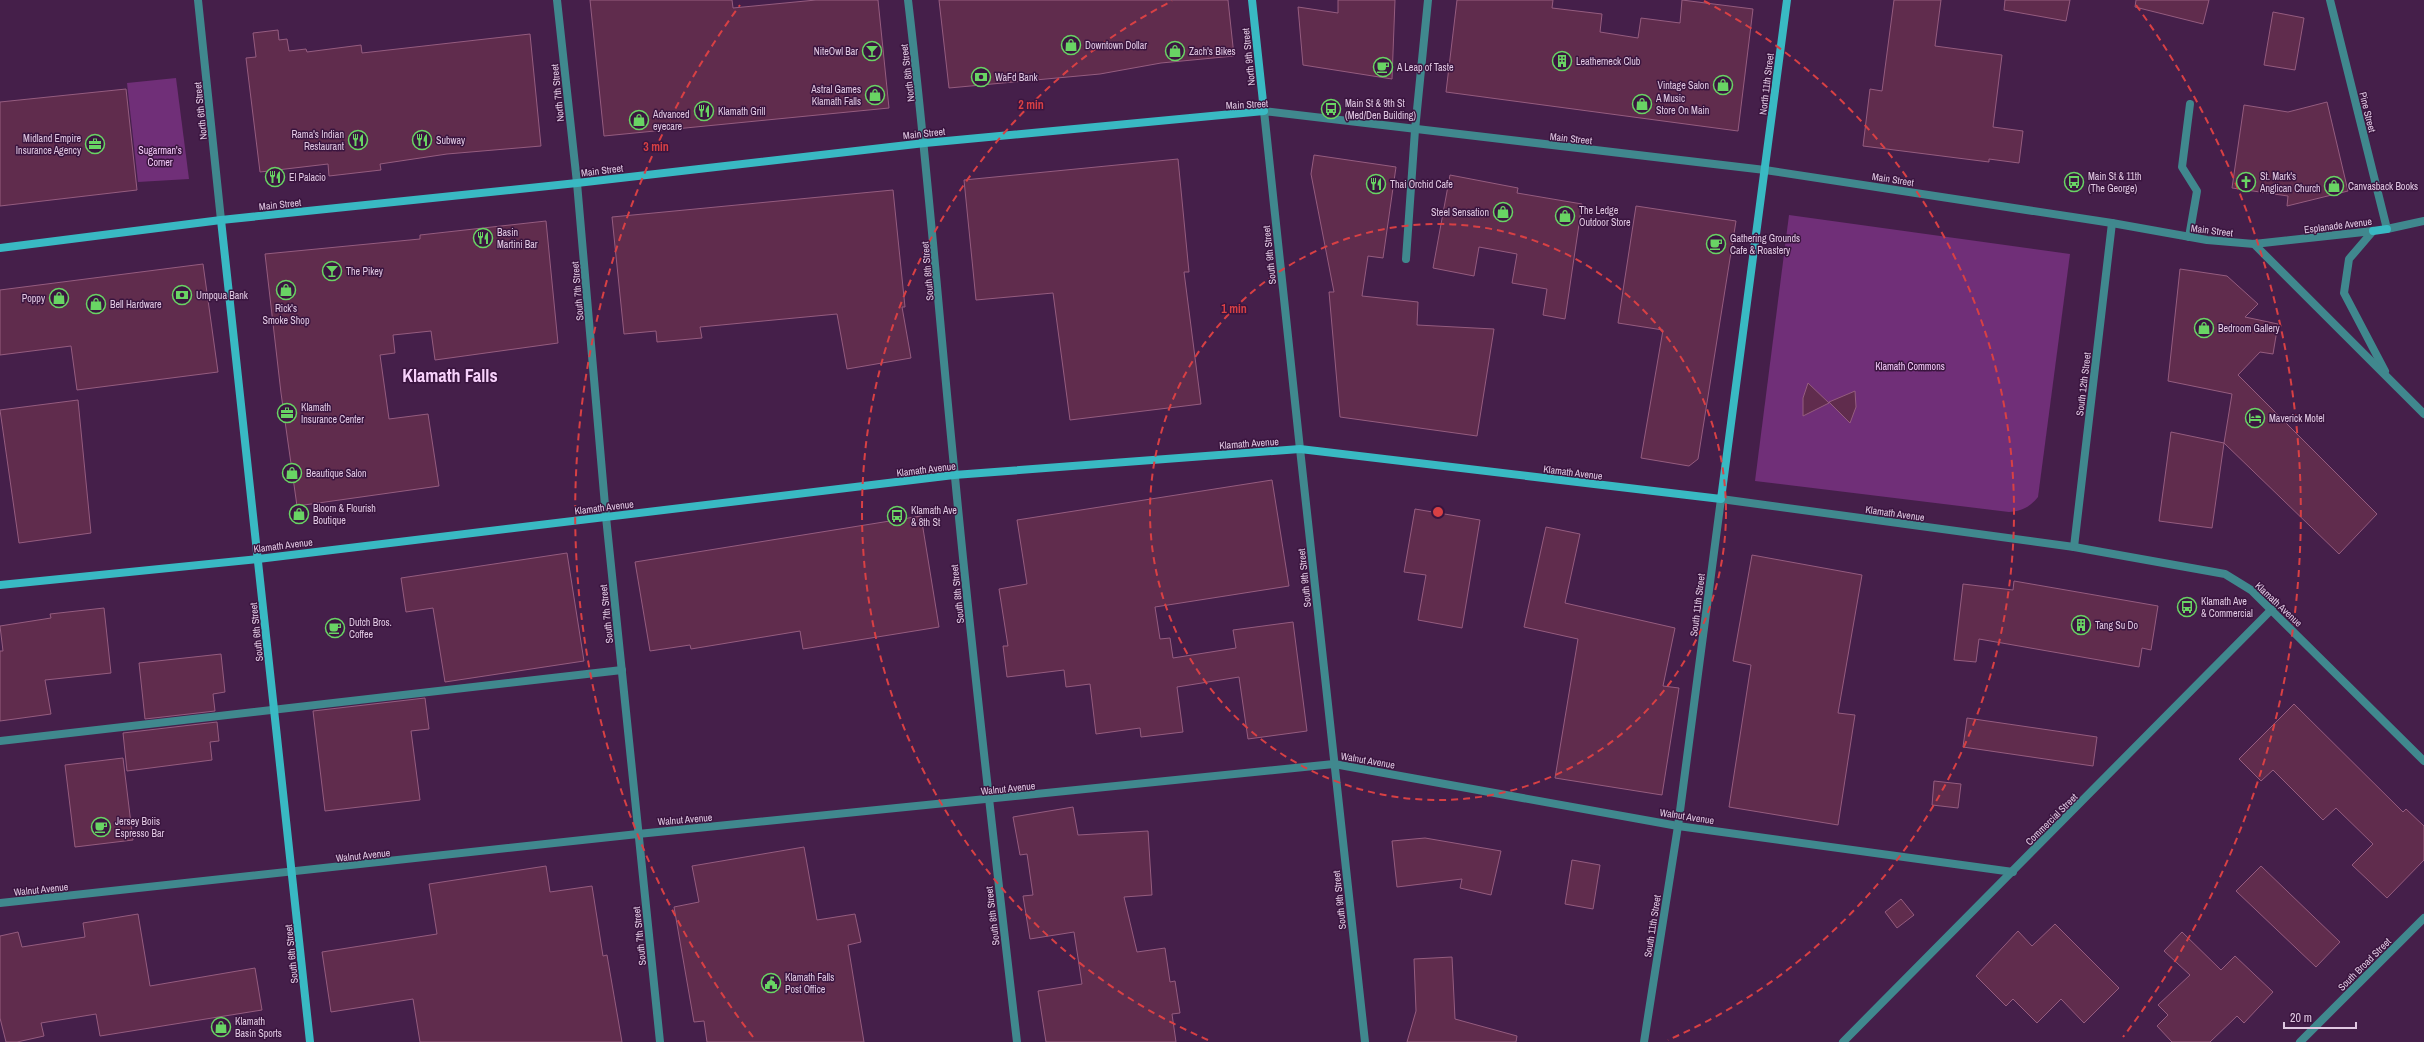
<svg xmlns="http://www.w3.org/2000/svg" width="2424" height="1042" font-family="'Archivo Narrow',sans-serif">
  <rect width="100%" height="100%" fill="#451f4a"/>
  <g fill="#702f78">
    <polygon points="176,78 189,179 138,182 127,83"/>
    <path d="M1789,215L2070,254L2038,497C2030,507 2022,511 2009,512L1755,481Z"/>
  </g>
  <g fill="#602c4d" stroke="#955c7f">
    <polygon points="590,0 732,0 733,8 816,0 878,0 889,108 604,136"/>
    <polygon points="939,0 1228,0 1234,56 1161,63 1100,74 949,88"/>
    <polygon points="1338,0 1395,0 1392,79 1303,65 1298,7 1338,13"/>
    <polygon points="1457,0 1553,0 1552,8 1602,14 1600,32 1638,38 1641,18 1680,23 1682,0 1753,9 1738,131 1446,92"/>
    <polygon points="1894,0 1941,0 1935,46 2002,55 1993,127 2023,131 2019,163 1989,159 1989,162 1863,146 1870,89 1882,91"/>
    <polygon points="2005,0 2070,0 2066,21 2004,10"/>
    <polygon points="2136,0 2209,0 2203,24 2135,7"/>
    <polygon points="2273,12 2304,18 2295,70 2264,65"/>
    <polygon points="278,30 279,40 287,39 289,51 306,49 307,52 361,45 362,53 530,34 541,146 447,154 380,164 381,170 329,176 328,164 260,172 246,58 256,57 253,33"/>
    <polygon points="126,89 137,190 0,206 0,102"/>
    <polygon points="2327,102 2348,191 2287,206 2288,196 2232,188 2244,105 2288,112"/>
    <polygon points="1314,155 1396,167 1383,258 1368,256 1362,296 1418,302 1417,325 1494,329 1477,436 1340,417 1329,292 1334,292 1311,174"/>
    <polygon points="1178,159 1189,272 1184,272 1201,404 1070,420 1053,293 976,300 964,180"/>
    <polygon points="1450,175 1518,188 1517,193 1582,204 1565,319 1543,315 1547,289 1512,283 1517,254 1479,247 1474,276 1433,268"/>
    <polygon points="893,190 905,307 902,307 911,358 847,369 837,314 700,327 702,338 657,342 656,331 624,334 612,217"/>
    <polygon points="1636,206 1736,221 1698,459 1689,466 1641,458 1663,330 1618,323"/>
    <polygon points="546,221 558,343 435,360 431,331 393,335 395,353 380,355 389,419 428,414 439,486 297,506 281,393 265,254 420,239 420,235"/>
    <polygon points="203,264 218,372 77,390 71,346 0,355 0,290"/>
    <polygon points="2180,269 2227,276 2258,304 2245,317 2278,324 2273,354 2260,352 2238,375 2377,514 2339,554 2224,443 2232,394 2168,381"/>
    <polygon points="1808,383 1829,403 1803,416 1803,398"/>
    <polygon points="1855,391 1856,407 1850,423 1829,402"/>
    <polygon points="78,400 91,533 19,543 0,410"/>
    <polygon points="2171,432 2224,443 2212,528 2159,521"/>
    <polygon points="1272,480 1289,586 1155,607 1160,639 1170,638 1173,658 1236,648 1233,630 1293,622 1307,731 1248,739 1239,677 1177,687 1183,732 1141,737 1140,728 1096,734 1090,684 1066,687 1064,670 1007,677 1003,646 1008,646 999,589 1027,584 1017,520"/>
    <polygon points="1415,509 1480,520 1462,628 1418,620 1426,575 1404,572"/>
    <polygon points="921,516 939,627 803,649 800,631 691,649 690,645 650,651 635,562"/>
    <polygon points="1546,527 1580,534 1565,603 1675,628 1663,686 1679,688 1662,795 1555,778 1578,639 1524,627"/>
    <polygon points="567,553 584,661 445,682 433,608 406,612 401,578"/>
    <polygon points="1752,555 1862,575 1838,713 1855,715 1838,825 1729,807 1751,665 1733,661"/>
    <polygon points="2014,581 2158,606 2151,650 2142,648 2139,667 1979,639 1976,662 1954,660 1963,584 2013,590"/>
    <polygon points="104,608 111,673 45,680 51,714 0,721 0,651 3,651 0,626 51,618 50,614"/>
    <polygon points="221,654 225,692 213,694 215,711 145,719 139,663"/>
    <polygon points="425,698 429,729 411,731 420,800 325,811 313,711"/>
    <polygon points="2294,704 2403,812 2406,809 2424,826 2424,860 2387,898 2352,865 2373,844 2336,808 2323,820 2273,770 2261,781 2239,759"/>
    <polygon points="1967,718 2097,737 2093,766 1963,747"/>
    <polygon points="217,722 219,741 210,742 212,760 127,771 123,733"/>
    <polygon points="123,758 133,840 75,847 65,765"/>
    <polygon points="1934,781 1961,784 1958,808 1932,805"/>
    <polygon points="1073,807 1078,835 1148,831 1152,895 1124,897 1137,952 1165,948 1170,982 1175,981 1180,1013 1172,1014 1176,1042 1046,1042 1038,991 1082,984 1074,932 1030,939 1023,896 1033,895 1027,854 1020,855 1013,817"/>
    <polygon points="1425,838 1501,851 1491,895 1460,888 1462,879 1397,887 1392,841"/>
    <polygon points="804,847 817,920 855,914 861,942 848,945 864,1042 707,1042 704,1021 694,1022 674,907 699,902 692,866"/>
    <polygon points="1572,860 1600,865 1593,909 1565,904"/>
    <polygon points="546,866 550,892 592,886 603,956 607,955 622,1042 420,1042 413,999 331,1012 322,952 437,934 429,884"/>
    <polygon points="2261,866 2340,942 2316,967 2236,891"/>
    <polygon points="1901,899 1914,915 1897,928 1885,912"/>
    <polygon points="138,914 150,986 255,968 262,1010 100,1036 96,1014 41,1023 44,1036 17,1042 6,1042 0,1018 0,936 18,932 22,947 85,937 83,923"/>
    <polygon points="2055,924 2119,988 2084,1023 2061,999 2037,1023 2013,999 2006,1006 1976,976 2018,931 2032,946"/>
    <polygon points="2182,932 2221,970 2235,956 2273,992 2244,1023 2237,1016 2210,1042 2172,1042 2157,1026 2168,1015 2158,1005 2190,975 2164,951"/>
    <polygon points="1452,957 1455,1019 1517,1036 1516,1042 1407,1042 1416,1011 1414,959"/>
  </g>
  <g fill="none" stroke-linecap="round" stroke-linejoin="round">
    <g stroke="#40888e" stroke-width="8">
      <polyline points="2189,237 2197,191 2182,167 2190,104"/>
      <polyline points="1406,259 1415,130"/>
      <polyline points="0,741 622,670"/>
    </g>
    <g stroke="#40888e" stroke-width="8">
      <path d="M908,0C927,159 939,318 955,477C973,666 995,854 1017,1042"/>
      <polyline points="2330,0 2387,229"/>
      <polyline points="1415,130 1428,0"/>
      <polyline points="1300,449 1365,1042"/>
      <polyline points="0,903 638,834 1334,764 1678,826 2013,872"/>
      <polyline points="1644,1042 1678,826 1721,499"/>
      <polyline points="1843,1042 2272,609"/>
      <polyline points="2300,1042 2424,918"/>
    </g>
    <g stroke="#40888e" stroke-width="8">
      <polyline points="198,0 221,220"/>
      <polyline points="557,0 577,183 606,517 660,1042"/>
      <polyline points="2387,229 2424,221"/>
      <polyline points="2373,231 2349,259 2344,293 2385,371"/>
      <polyline points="2254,244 2424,414"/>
      <polyline points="1300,449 1264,111 1765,170 2112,223 2207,240 2254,244 2373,231"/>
      <polyline points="1721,499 2074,547 2225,574 2251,590 2424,761"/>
      <polyline points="2074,547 2112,223"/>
    </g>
    <g stroke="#39b9c3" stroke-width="8">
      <polyline points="221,220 310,1042"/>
      <polyline points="2373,231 2387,229"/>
      <polyline points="0,248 221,220 577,183 925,143 1264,111 1252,0"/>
      <polyline points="0,585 258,559 954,475 1300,449 1721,499 1787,0"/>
    </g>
  </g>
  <g fill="none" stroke="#d84044" stroke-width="2" stroke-dasharray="7 5">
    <circle cx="1438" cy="512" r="288"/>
    <path d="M1208 1040A576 576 0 0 1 1172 1M1704 1A576 576 0 0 1 1668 1040"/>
    <path d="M753 1037A863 863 0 0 1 740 5M2136 5A863 863 0 0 1 2123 1037"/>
  </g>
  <defs>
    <g id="shop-ring" transform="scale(1)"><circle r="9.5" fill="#3a153f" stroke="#69d464" stroke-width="1.5"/><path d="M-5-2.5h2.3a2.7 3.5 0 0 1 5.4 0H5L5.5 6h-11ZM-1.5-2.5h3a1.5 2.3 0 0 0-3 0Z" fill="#69d464"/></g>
    <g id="bar-ring" transform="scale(1)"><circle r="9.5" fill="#3a153f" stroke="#69d464" stroke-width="1.5"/><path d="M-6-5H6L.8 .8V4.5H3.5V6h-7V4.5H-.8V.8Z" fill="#69d464"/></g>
    <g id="building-ring" transform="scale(1)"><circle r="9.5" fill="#3a153f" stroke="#69d464" stroke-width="1.5"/><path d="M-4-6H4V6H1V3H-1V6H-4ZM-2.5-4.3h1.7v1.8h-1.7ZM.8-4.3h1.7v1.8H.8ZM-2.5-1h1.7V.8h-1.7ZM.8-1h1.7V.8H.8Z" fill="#69d464"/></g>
    <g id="cafe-ring" transform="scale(1)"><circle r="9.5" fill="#3a153f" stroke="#69d464" stroke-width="1.5"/><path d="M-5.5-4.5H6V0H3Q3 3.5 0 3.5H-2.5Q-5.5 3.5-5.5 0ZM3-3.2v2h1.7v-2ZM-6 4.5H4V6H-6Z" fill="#69d464"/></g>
    <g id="bank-ring" transform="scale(1)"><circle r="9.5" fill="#3a153f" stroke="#69d464" stroke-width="1.5"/><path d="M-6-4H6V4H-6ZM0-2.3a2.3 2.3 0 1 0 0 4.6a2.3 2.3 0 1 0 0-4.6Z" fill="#69d464"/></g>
    <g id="bus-ring" transform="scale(1)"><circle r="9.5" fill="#3a153f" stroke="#69d464" stroke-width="1.5"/><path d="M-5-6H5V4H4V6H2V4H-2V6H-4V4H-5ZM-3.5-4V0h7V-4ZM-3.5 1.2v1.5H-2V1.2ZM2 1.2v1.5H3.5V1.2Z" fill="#69d464"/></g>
    <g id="restaurant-ring" transform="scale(1)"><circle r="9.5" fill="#3a153f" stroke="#69d464" stroke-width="1.5"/><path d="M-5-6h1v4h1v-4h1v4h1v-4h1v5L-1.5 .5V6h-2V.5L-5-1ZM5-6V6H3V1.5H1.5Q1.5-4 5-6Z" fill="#69d464"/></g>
    <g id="office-ring" transform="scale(1)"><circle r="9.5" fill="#3a153f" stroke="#69d464" stroke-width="1.5"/><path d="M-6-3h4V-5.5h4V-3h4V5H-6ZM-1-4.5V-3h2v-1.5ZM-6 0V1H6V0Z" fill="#69d464"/></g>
    <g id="church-ring" transform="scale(1)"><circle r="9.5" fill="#3a153f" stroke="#69d464" stroke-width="1.5"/><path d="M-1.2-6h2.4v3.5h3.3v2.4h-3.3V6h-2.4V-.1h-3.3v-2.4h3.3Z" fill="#69d464"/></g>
    <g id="hotel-ring" transform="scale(1)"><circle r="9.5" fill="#3a153f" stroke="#69d464" stroke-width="1.5"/><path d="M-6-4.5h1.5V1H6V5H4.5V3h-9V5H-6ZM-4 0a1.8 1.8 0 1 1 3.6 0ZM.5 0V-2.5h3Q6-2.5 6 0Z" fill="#69d464"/></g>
    <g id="civic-ring" transform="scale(1)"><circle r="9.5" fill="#3a153f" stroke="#69d464" stroke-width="1.5"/><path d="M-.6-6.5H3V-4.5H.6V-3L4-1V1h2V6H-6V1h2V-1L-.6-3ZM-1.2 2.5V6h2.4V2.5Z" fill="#69d464"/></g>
  </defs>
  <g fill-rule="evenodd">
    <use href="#shop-ring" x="1071" y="45"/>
    <use href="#bar-ring" x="872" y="51"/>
    <use href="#shop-ring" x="1175" y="51"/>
    <use href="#building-ring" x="1562" y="61"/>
    <use href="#cafe-ring" x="1383" y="67"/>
    <use href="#bank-ring" x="981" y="77"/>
    <use href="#shop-ring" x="1723" y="85"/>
    <use href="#shop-ring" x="875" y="95"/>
    <use href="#shop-ring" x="1642" y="104"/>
    <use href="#bus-ring" x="1331" y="109"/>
    <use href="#restaurant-ring" x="704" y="111"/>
    <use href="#shop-ring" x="639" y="120"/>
    <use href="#restaurant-ring" x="358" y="140"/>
    <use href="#restaurant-ring" x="422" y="140"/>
    <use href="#office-ring" x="95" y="144"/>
    <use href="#restaurant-ring" x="275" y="177"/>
    <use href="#bus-ring" x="2074" y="182"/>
    <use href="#church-ring" x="2246" y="182"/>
    <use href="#restaurant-ring" x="1376" y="184"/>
    <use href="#shop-ring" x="2334" y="186"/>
    <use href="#shop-ring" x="1503" y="212"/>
    <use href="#shop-ring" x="1565" y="216"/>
    <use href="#restaurant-ring" x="483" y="238"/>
    <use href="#cafe-ring" x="1716" y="244"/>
    <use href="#bar-ring" x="332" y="271"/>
    <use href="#shop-ring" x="286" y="290"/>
    <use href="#bank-ring" x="182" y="295"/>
    <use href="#shop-ring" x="59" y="298"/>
    <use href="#shop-ring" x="96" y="304"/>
    <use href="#shop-ring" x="2204" y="328"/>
    <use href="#office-ring" x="287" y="413"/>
    <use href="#hotel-ring" x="2255" y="418"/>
    <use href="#shop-ring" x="292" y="473"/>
    <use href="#shop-ring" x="299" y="514"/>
    <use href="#bus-ring" x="897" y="516"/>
    <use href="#bus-ring" x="2187" y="607"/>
    <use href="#building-ring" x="2081" y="625"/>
    <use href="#cafe-ring" x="335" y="628"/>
    <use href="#cafe-ring" x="101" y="827"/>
    <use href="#civic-ring" x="771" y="983"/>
    <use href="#shop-ring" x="221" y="1027"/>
  </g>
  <g text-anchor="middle" stroke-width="3" stroke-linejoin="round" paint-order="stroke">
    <g font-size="10" fill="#e0c8e2" stroke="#3a153f" text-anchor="start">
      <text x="1085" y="49">Downtown Dollar</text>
      <text x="858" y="55" text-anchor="end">NiteOwl Bar</text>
      <text x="1189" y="55">Zach's Bikes</text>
      <text x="1576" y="65">Leatherneck Club</text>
      <text x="1397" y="71">A Leap of Taste</text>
      <text x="995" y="81">WaFd Bank</text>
      <text x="1709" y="89" text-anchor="end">Vintage Salon</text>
      <text x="861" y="93" text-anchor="end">Astral Games<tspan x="861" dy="12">Klamath Falls</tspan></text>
      <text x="1656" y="102">A Music<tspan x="1656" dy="12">Store On Main</tspan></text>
      <text x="1345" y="107">Main St &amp; 9th St<tspan x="1345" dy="12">(Med/Den Building)</tspan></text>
      <text x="718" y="115">Klamath Grill</text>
      <text x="653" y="118">Advanced<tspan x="653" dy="12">eyecare</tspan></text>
      <text x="344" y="138" text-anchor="end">Rama's Indian<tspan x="344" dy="12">Restaurant</tspan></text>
      <text x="81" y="142" text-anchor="end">Midland Empire<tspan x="81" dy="12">Insurance Agency</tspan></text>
      <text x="436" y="144">Subway</text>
      <text x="2088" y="180">Main St &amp; 11th<tspan x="2088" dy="12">(The George)</tspan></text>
      <text x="2260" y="180">St. Mark's<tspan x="2260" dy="12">Anglican Church</tspan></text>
      <text x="289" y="181">El Palacio</text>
      <text x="1390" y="188">Thai Orchid Cafe</text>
      <text x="2348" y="190">Canvasback Books</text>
      <text x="1579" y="214">The Ledge<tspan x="1579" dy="12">Outdoor Store</tspan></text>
      <text x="1489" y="216" text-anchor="end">Steel Sensation</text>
      <text x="497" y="236">Basin<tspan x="497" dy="12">Martini Bar</tspan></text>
      <text x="1730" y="242">Gathering Grounds<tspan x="1730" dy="12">Cafe &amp; Roastery</tspan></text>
      <text x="346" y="275">The Pikey</text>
      <text x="196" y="299">Umpqua Bank</text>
      <text x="45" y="302" text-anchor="end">Poppy</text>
      <text x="110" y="308">Bell Hardware</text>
      <text x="286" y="312" text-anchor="middle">Rick's<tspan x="286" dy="12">Smoke Shop</tspan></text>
      <text x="2218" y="332">Bedroom Gallery</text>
      <text x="301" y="411">Klamath<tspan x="301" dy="12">Insurance Center</tspan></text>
      <text x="2269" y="422">Maverick Motel</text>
      <text x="306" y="477">Beautique Salon</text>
      <text x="313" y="512">Bloom &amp; Flourish<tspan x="313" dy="12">Boutique</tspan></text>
      <text x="911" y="514">Klamath Ave<tspan x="911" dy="12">&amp; 8th St</tspan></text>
      <text x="2201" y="605">Klamath Ave<tspan x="2201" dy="12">&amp; Commercial</tspan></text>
      <text x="349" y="626">Dutch Bros.<tspan x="349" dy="12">Coffee</tspan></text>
      <text x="2095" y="629">Tang Su Do</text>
      <text x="115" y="825">Jersey Boiis<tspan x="115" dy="12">Espresso Bar</tspan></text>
      <text x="785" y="981">Klamath Falls<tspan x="785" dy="12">Post Office</tspan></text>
      <text x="235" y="1025">Klamath<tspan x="235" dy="12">Basin Sports</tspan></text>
    </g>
    <g font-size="10" fill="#e0c8e2" stroke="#3a153f">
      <text transform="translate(1248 57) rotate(-96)" y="4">North 9th Street</text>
      <text transform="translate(907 73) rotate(-97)" y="4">North 8th Street</text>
      <text transform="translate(1766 84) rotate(-83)" y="4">North 11th Street</text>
      <text transform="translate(557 93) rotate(-96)" y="4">North 7th Street</text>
      <text transform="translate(1247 104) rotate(-3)" y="4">Main Street</text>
      <text transform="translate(200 111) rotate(-96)" y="4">North 6th Street</text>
      <text transform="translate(2368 112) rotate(76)" y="4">Pine Street</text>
      <text transform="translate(924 133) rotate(-6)" y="4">Main Street</text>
      <text transform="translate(1571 138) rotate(6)" y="4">Main Street</text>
      <text transform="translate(602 170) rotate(-7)" y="4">Main Street</text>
      <text transform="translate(1893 179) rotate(9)" y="4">Main Street</text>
      <text transform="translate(280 204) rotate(-6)" y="4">Main Street</text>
      <text transform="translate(2338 225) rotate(-7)" y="4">Esplanade Avenue</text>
      <text transform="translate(2212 230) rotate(7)" y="4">Main Street</text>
      <text transform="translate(1269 255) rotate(-96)" y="4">South 9th Street</text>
      <text transform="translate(927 271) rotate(-95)" y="4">South 8th Street</text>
      <text transform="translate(577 291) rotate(-95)" y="4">South 7th Street</text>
      <text transform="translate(2083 384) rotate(-83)" y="4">South 12th Street</text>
      <text transform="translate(1249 443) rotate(-4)" y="4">Klamath Avenue</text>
      <text transform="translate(926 469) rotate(-7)" y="4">Klamath Avenue</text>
      <text transform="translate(1573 472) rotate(7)" y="4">Klamath Avenue</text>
      <text transform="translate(604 507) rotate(-7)" y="4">Klamath Avenue</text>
      <text transform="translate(1895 513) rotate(8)" y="4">Klamath Avenue</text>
      <text transform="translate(283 545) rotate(-7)" y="4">Klamath Avenue</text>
      <text transform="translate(1304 578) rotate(-96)" y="4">South 9th Street</text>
      <text transform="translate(957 594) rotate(-96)" y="4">South 8th Street</text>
      <text transform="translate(2279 604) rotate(43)" y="4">Klamath Avenue</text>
      <text transform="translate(1697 605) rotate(-83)" y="4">South 11th Street</text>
      <text transform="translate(606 614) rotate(-96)" y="4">South 7th Street</text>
      <text transform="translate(256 632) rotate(-96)" y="4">South 6th Street</text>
      <text transform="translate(1368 760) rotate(10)" y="4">Walnut Avenue</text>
      <text transform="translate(1008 788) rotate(-6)" y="4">Walnut Avenue</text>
      <text transform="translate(1687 816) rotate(9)" y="4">Walnut Avenue</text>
      <text transform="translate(685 819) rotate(-5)" y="4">Walnut Avenue</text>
      <text transform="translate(2051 819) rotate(-45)" y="4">Commercial Street</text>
      <text transform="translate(363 855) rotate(-6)" y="4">Walnut Avenue</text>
      <text transform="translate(41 889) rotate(-6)" y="4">Walnut Avenue</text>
      <text transform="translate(1339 900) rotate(-96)" y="4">South 9th Street</text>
      <text transform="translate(992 916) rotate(-97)" y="4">South 8th Street</text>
      <text transform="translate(1652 926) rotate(-81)" y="4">South 11th Street</text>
      <text transform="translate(639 936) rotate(-96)" y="4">South 7th Street</text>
      <text transform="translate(291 954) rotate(-96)" y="4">South 6th Street</text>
      <text transform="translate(2364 964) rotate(-45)" y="4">South Broad Street</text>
    </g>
    <g font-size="10" fill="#f3caf8" stroke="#3a153f">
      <text x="160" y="154">Sugarman's<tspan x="160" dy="12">Corner</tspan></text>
      <text x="1910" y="370">Klamath Commons</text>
    </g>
    <g font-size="18" font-weight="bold" fill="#f7d1fb" stroke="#3a153f">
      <text x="450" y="382">Klamath Falls</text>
    </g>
  </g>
  <circle cx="1438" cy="512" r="6" fill="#d84044" stroke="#3a153f" stroke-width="2"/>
  <g font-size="12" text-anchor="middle" font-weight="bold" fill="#d84044" stroke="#3a153f" stroke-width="3" stroke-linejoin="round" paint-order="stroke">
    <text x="1031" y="109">2 min</text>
    <text x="656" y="151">3 min</text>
    <text x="1234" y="313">1 min</text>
  </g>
  <path d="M2284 1022v6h72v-6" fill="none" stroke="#e0c8e2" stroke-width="2"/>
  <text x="2290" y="1022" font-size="12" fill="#e0c8e2" stroke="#3a153f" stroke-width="3" paint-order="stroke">20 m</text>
</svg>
